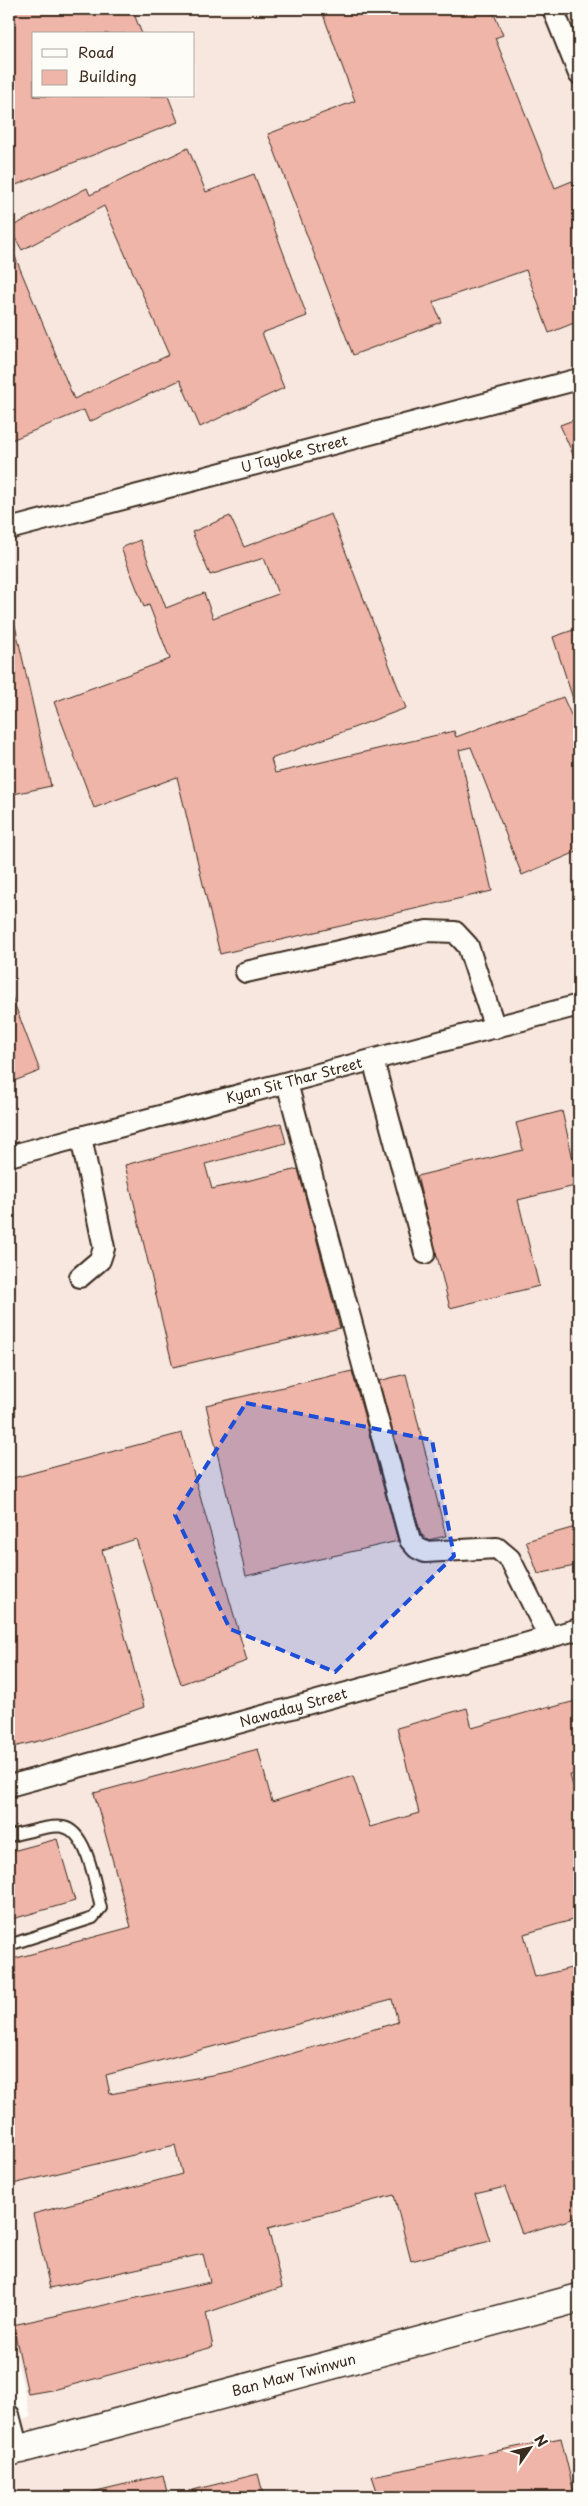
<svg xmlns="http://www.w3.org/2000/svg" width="588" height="2506" font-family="'Playpen Sans',sans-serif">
  <rect width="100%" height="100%" fill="#fdfcf7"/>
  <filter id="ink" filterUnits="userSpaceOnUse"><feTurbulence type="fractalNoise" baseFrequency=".02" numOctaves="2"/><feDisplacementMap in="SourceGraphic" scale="10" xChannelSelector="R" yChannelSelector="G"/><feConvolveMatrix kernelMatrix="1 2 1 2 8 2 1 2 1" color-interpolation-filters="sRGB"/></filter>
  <g filter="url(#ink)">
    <path fill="#f8e7df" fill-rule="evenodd" d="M9,9H579V2497H9V2424L31,2417L9,2329ZM34,34H194V96H34Z"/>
    <g fill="#eeb5a8" stroke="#3b2a1e" fill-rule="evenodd">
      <polygon points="9,9 132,9 142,34 34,34 34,96 168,96 178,122 16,185 9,166"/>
      <polygon points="321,9 492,9 503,35 495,38 555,188 572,181 579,201 579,321 549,333 526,270 433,302 441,322 353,355 268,134 355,101"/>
      <polygon points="188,148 206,192 254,174 307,316 262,333 284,388 200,427 180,380 89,422 84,410 9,441 9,242 74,399 169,355 104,206 22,250 9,228 87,188 90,195"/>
      <polygon points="579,418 579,468 560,425"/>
      <polygon points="331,514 406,708 271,759 275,773 454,731 456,737 563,697 579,733 579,851 522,875 471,747 459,750 492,891 220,954 177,777 94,808 54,702 170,659 149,605 144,607 121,548 140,540 166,608 204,593 213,618 278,594 264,558 210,575 192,532 230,516 244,547"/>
      <polygon points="15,625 51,786 9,795 9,626"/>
      <polygon points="579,628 579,708 576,708 553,637"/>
      <polygon points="10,992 40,1071 9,1083 9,993"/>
      <polygon points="562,1111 579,1185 518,1200 539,1286 450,1308 417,1176 523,1150 516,1123"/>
      <polygon points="281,1123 286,1143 205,1164 212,1189 298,1169 340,1328 173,1367 125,1165"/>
      <polygon points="352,1371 398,1541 246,1576 206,1405"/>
      <polygon points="406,1374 446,1536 428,1540 421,1534 379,1381"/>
      <polygon points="182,1433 247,1661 181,1684 136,1539 102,1550 144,1707 64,1735 9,1748 9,1479"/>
      <polygon points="579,1526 579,1565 538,1574 526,1541"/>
      <path d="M579,1700V1774L570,1775L579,1808V1918L524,1934L535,1977L579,1966V2217L522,2234L505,2187L475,2194L490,2241L411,2261L394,2195L268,2228L282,2287L206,2313L213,2347L57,2389L28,2394L13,2325L210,2282L203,2254L50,2288L33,2214L182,2174L175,2145L9,2185V1960L131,1927L94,1793L258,1749L272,1802L353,1776L370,1827L419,1813L397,1728L467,1708L472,1728L550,1706V1708ZM392,1999L398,2022L233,2071L110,2094L106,2075Z"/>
      <polygon points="57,1839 75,1901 9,1920 9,1852"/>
      <polygon points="561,2438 575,2497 379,2497 372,2476"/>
      <polygon points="258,2474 264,2497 186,2497 185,2492"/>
      <polygon points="163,2475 168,2497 93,2497 92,2492"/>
    </g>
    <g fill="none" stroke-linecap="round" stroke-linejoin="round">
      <g stroke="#3b2a1e" stroke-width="14">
        <path id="lane" d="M9,1836C22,1834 51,1824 63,1827C88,1831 95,1886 101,1908L93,1918L9,1945"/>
      </g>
      <g stroke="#3b2a1e" stroke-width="24">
        <g id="street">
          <polyline points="553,9 579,74"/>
          <path id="s1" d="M9,529L579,379"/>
          <polyline points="246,972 427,931 455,932 468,946 495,1028"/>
          <polyline points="373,1060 425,1253"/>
          <polyline points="287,1083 410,1540 417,1548 425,1552 497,1548 510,1559 549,1637"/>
          <path id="s2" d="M9,1156L579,1005"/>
          <polyline points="80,1277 100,1260 104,1248 81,1137"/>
          <path id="s3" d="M9,1786L579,1629"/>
          <polyline points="9,2415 18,2450"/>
        </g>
      </g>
      <g stroke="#3b2a1e" stroke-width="31">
        <g id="secondary">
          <path id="s4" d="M9,2452L579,2298"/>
        </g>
      </g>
      <use href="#lane" stroke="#fdfcf7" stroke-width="10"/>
      <use href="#street" stroke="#fdfcf7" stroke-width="20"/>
      <use href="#secondary" stroke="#fdfcf7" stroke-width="28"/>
    </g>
  </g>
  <path fill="#1d4ed8" fill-opacity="0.2" stroke="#1d4ed8" stroke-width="4" stroke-dasharray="10 6" stroke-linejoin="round" d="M246,1403L432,1440L454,1556L335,1672L230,1629L175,1515Z"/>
  <g text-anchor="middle" stroke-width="4" stroke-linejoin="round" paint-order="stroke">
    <g font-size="14" fill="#3b2a1e" stroke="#fdfcf7">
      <text dy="5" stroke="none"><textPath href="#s1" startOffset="295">U Tayoke Street</textPath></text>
      <text dy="5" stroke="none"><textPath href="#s2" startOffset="295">Kyan Sit Thar Street</textPath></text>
      <text dy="5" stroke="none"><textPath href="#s3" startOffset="295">Nawaday Street</textPath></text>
      <text dy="5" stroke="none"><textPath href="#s4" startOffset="295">Ban Maw Twinwun</textPath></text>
    </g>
  </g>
  <rect width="588" height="2506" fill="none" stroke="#fdfcf7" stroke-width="30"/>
  <rect x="15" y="15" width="558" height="2476" fill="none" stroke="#3b2a1e" stroke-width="2" filter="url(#ink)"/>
  <rect x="32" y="32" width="162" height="65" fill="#fdfcf7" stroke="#afa8a0"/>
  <rect x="42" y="49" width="25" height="8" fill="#fdfcf7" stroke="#afa8a0"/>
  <text x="78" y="58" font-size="15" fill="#3b2a1e">Road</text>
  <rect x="42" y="70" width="25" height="15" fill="#eeb5a8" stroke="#afa8a0"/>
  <text x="78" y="82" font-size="15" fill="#3b2a1e">Building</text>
  <g transform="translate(530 2448) rotate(56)" stroke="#fdfcf7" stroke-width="4" paint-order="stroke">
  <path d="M0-4L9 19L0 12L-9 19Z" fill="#3b2a1e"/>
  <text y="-8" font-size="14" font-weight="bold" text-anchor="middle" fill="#3b2a1e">N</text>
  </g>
</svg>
